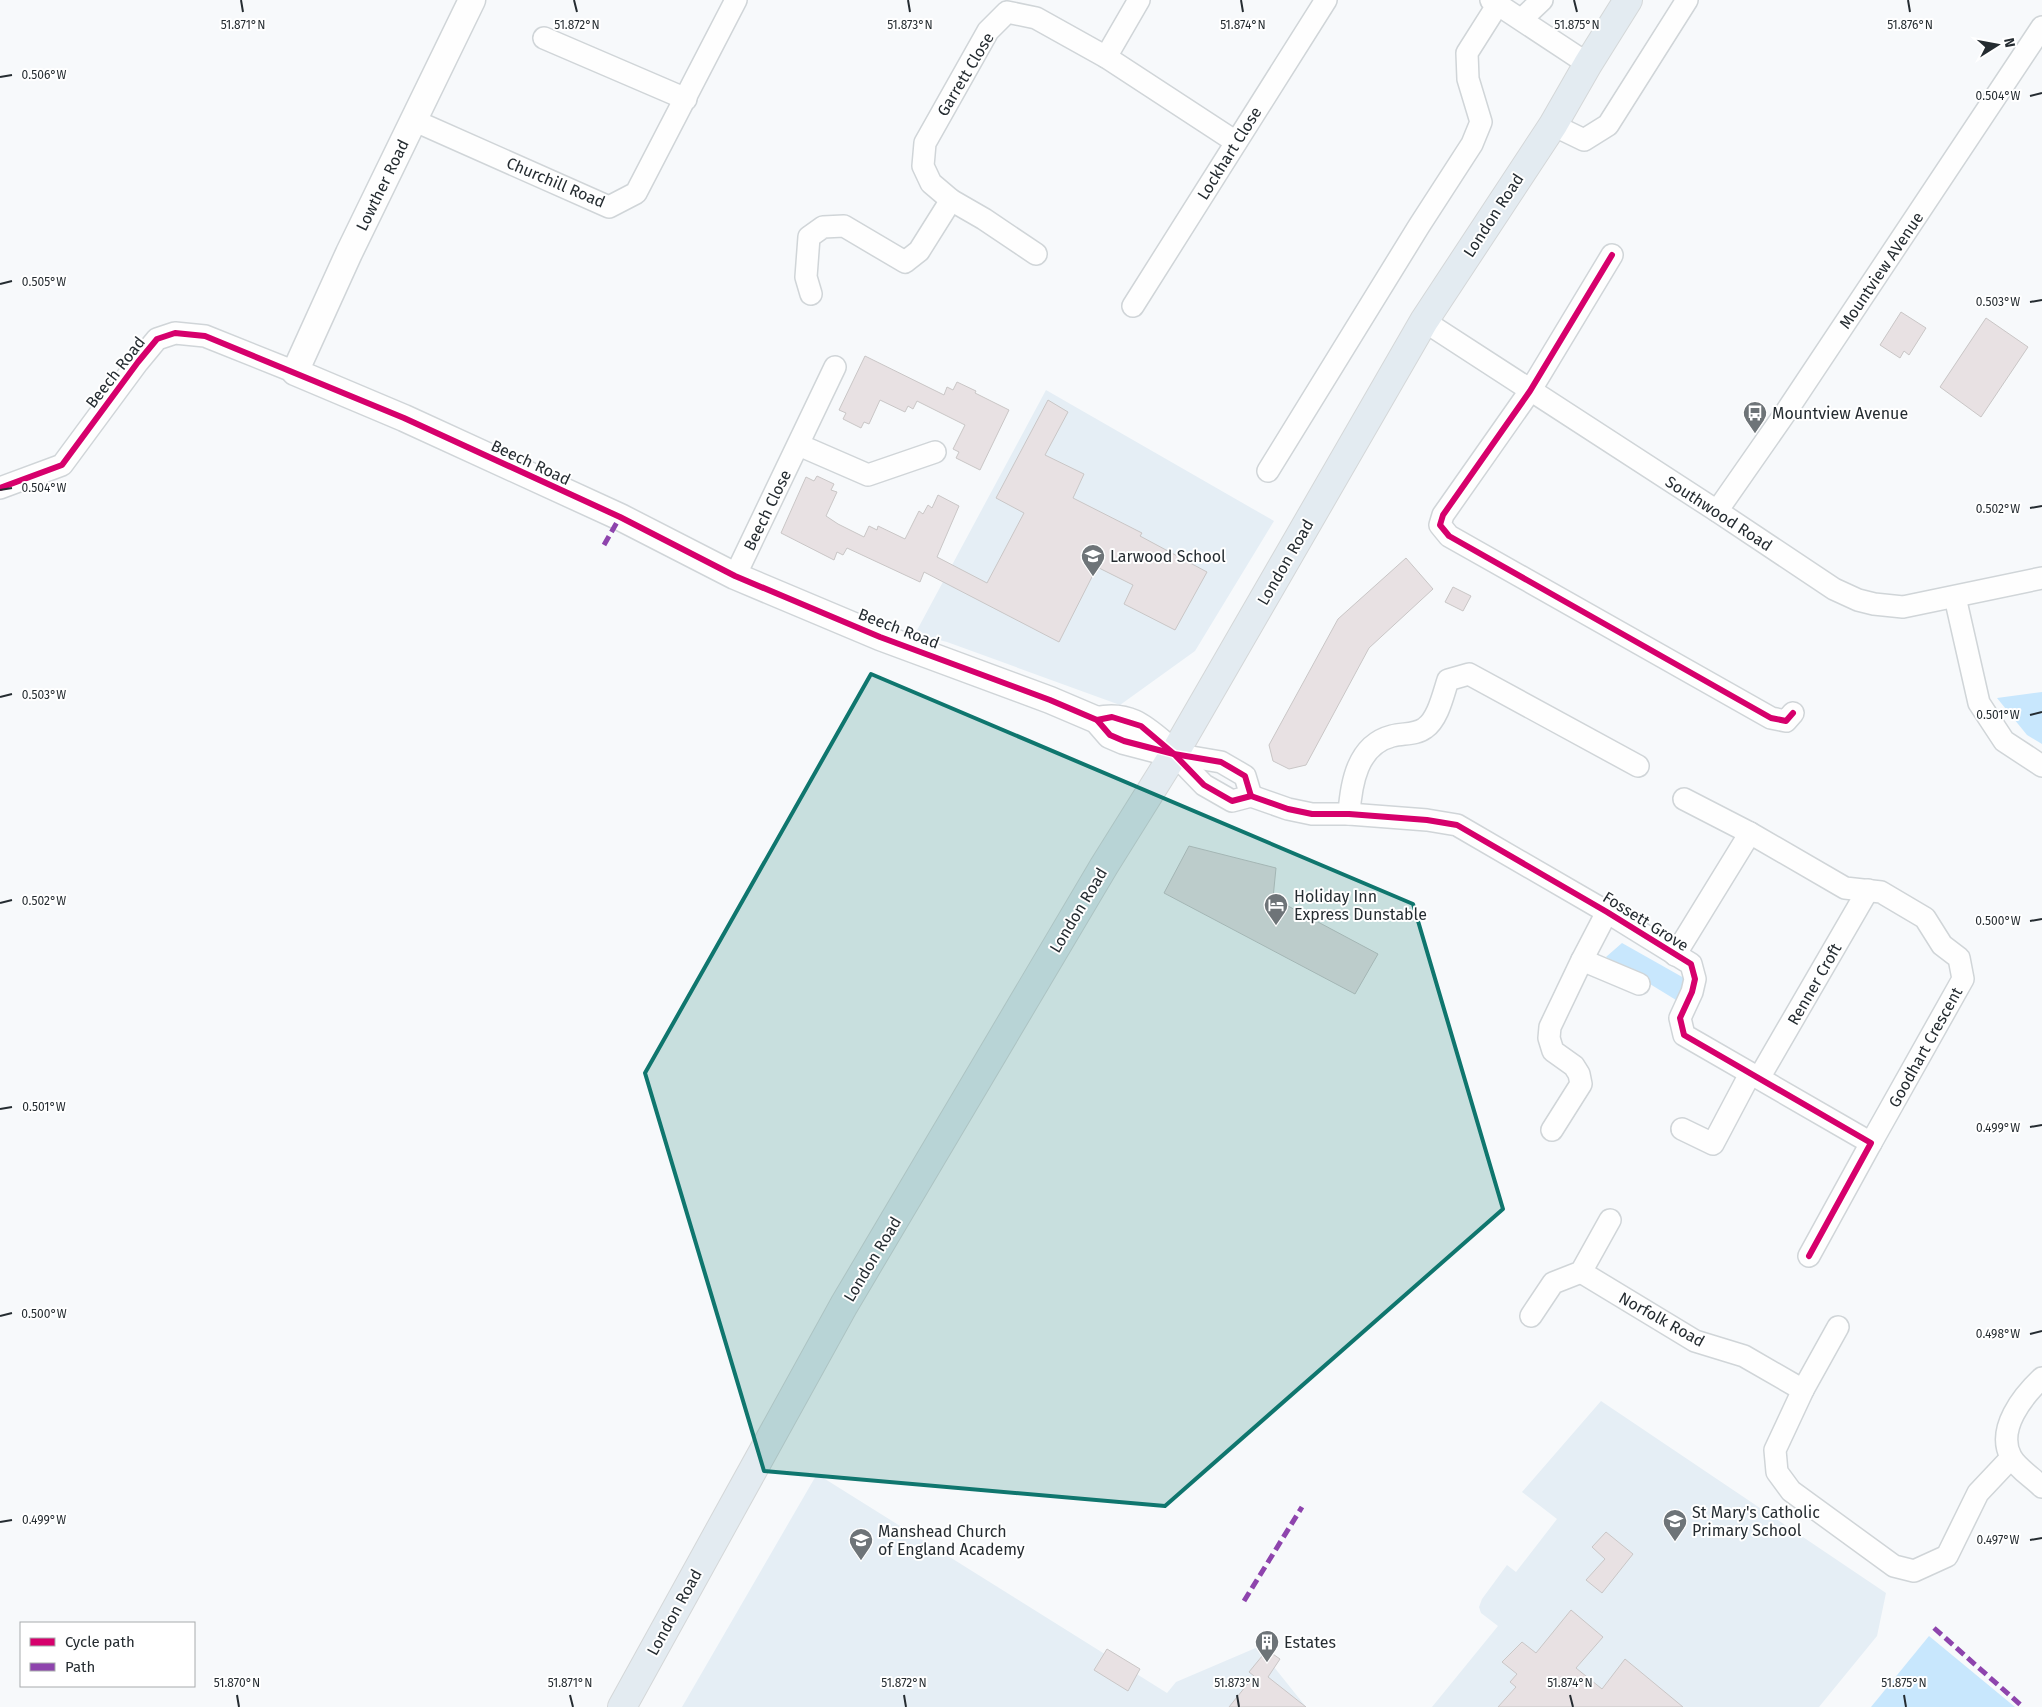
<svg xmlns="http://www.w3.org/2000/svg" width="2042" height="1707" font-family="'Fira Sans',sans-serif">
  <rect width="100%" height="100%" fill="#f7f9fb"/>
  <g fill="#e5eef5">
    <polygon points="1046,390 1274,521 1195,651 1120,705 947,642 915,634"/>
    <polygon points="1601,1401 1886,1593 1877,1636 1819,1707 1432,1707 1498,1626 1481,1613 1479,1607 1482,1599 1507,1565 1516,1572 1557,1519 1522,1492"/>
    <polygon points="817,1474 1167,1693 1176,1682 1258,1647 1306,1707 682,1707"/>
  </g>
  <g fill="#c8e7fd">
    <polygon points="2042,692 2042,744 2027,735 1997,698"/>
    <polygon points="1622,943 1684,978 1683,989 1676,1000 1606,957"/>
    <polygon points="1929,1636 2015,1707 1871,1707"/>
  </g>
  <g fill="#e8e1e3" stroke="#c9c6c6">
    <polygon points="1901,312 1926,328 1909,355 1904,351 1900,358 1880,345"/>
    <polygon points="1986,318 2028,347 1981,417 1940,387"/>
    <polygon points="865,356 944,395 947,387 953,390 957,382 976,391 975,393 1009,410 980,470 956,458 959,452 953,449 965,425 917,401 913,409 908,406 905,412 880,400 869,424 864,422 861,428 843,419 846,413 839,410"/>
    <polygon points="1048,400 1068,412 1045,455 1084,474 1073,498 1142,533 1140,536 1207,572 1175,630 1124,604 1133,585 1097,567 1059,642 924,572 920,582 847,548 843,555 837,552 834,560 781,533 806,477 814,481 817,476 834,484 831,490 837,492 826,516 838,524 864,537 869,526 877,530 878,526 905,539 919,511 923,514 928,505 932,508 938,495 959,506 937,557 987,583 1024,513 996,498"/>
    <polygon points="1406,558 1433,589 1369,648 1306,765 1289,769 1273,761 1269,745 1338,619"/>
    <polygon points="1453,587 1471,596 1463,611 1445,602"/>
    <polygon points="1189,846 1276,868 1273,898 1378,954 1355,994 1164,893"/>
    <polygon points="1606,1532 1633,1554 1602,1593 1586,1580 1605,1559 1592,1547"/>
    <polygon points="1571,1610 1603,1637 1576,1668 1602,1689 1625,1659 1683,1707 1498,1707 1516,1687 1510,1682 1517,1674 1502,1662 1522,1642 1536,1653"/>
    <polygon points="1107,1649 1140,1669 1128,1691 1094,1670"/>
    <polygon points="1267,1650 1280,1659 1268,1677 1306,1707 1229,1707 1254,1676 1249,1672"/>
  </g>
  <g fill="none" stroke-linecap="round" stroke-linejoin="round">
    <g stroke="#d0d5d8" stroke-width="24">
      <g id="minor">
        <polyline points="1491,0 1588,64"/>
        <polyline points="1522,19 1542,0"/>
        <polyline points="544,38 686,99"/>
        <polyline points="1106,57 1139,0"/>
        <polyline points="413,120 609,207 636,193 736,0"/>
        <polyline points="1553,125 1584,140 1608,125 1687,0"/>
        <polyline points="1036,254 984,219 951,200 931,183 923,166 925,143 988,31 1007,12 1036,18 1106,57 1236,142"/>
        <polyline points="1612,255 1530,391 1443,515 1440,525 1449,536 1771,718 1786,721 1793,713"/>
        <polyline points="811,294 806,277 809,237 823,227 844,226 905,262 919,251 951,200"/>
        <polyline points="1133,306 1326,0"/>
        <polyline points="1424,321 1717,511 1834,589 1858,600 1874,604 1903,607 2042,578"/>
        <polyline points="799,445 868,475 935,452"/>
        <polyline points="1268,471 1419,226 1472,144 1481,122 1468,79 1467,53 1498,4"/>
        <polyline points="0,488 62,465 138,362 157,339 175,333 205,336 295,372"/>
        <polyline points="1717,511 1786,412 2042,27"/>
        <polyline points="735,576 835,367"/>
        <polyline points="1955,597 1979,703 2004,741 2042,766"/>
        <polyline points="1174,754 1204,785 1232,801 1251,796 1288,809 1312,814 1349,814 1427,820 1457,825 1607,912 1691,964 1695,979 1692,992 1680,1018 1684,1035 1871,1143 1809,1256"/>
        <polyline points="1174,754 1221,762 1245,776 1251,796"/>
        <polyline points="1684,799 1750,833"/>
        <path d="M1349,814C1351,784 1357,745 1392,736C1403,733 1416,735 1425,728C1438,719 1443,695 1448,680L1469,674L1638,766"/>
        <polyline points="1675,955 1750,833 1845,888 1881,892 1925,918 1942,945 1959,958 1963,979 1871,1143"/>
        <polyline points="1582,960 1639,984"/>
        <polyline points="1759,1078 1868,890"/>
        <polyline points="1682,1129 1713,1144 1750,1074"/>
        <polyline points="1552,1130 1581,1084 1579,1074 1574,1066 1553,1051 1549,1038 1550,1027 1582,960 1607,912"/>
        <polyline points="1581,1272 1695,1341 1744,1356 1803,1390 1775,1450 1777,1472 1791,1491 1894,1566 1914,1571 1947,1556 1978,1493 2011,1458"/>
        <polyline points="1531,1316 1553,1283 1581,1272 1610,1220"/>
        <path d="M2042,1378C2023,1396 1996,1429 2011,1457C2017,1468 2033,1478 2042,1487"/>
        <polyline points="1803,1390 1838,1327"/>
      </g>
    </g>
    <g stroke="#d0d5d8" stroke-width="29">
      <g id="tertiary">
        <polyline points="472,0 349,253 295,372 404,418 620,517 735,576 880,637 1050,700 1097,720 1110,735 1124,741 1174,754"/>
        <path d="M1097,720C1131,713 1146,730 1170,750"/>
      </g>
    </g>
    <g stroke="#d4d7d8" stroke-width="30">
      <polyline id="primary" points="622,1707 844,1305 1104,866 1174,754 1424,321 1553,125 1588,64 1628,0"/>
    </g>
    <use href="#minor" stroke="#fefefe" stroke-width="21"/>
    <use href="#tertiary" stroke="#fefefe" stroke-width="26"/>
    <use href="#primary" stroke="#e3ebf1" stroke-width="28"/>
    <g stroke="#8e44ad" stroke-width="5" stroke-dasharray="10 5" stroke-linecap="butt">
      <polyline points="604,545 620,517"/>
      <polyline points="1244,1601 1302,1507"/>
      <polyline points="1934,1628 2023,1707"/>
    </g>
    <g stroke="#fff" stroke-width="9">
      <g id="cycleway">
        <polyline points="1612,255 1530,391 1443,515 1440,525 1449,536 1771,718 1786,721 1793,713"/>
        <polyline points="0,488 62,465 138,362 157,339 175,333 205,336 404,418 620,517 735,576 880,637 1050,700 1097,720 1110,735 1124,741 1174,754 1221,762 1245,776 1251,796"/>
        <polyline points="1097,720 1112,717 1141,726 1174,754 1204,785 1232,801 1251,796 1288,809 1312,814 1349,814 1427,820 1457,825 1607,912 1691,964 1695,979 1692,992 1680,1018 1684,1035 1871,1143 1809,1256"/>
      </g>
    </g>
    <use href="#cycleway" stroke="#d6006c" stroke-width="6"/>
  </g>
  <path fill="#0f766e" fill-opacity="0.2" stroke="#0f766e" stroke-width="4" stroke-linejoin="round" d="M871,674L1413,904L1503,1209L1165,1506L764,1471L645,1073Z"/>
  <path fill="none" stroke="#252c31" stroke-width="2" d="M241,0L243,12M574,0L577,12M908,0L910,12M1241,0L1243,12M1574,0L1577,12M1908,0L1910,12M0,77L12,75M2030,96L2042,93M0,284L12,281M2030,302L2042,300M0,490L12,488M2030,508L2042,506M0,697L12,694M2030,715L2042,712M0,903L12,900M2030,921L2042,919M0,1109L12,1107M2030,1127L2042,1125M0,1316L12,1313M2030,1334L2042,1331M0,1522L12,1520M2030,1540L2042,1538M237,1695L239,1707M570,1695L573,1707M904,1695L906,1707M1237,1695L1239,1707M1570,1695L1573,1707M1904,1695L1906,1707"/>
  <defs>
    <g id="bus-pin" transform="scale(1.25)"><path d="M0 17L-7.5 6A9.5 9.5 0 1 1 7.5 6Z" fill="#6e7478" stroke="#fff"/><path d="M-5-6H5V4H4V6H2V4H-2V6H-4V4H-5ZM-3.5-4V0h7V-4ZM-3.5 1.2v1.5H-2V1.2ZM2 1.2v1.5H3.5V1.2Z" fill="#fff"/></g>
    <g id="school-pin" transform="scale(1.25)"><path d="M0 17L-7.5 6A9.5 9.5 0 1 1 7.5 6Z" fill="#6e7478" stroke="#fff"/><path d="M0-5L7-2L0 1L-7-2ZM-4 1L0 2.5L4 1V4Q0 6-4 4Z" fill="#fff"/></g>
    <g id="hotel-pin" transform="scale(1.25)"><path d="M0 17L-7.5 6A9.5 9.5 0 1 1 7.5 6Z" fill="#6e7478" stroke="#fff"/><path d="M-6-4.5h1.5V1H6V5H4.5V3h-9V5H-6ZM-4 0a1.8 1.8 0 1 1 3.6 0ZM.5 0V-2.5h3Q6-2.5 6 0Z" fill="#fff"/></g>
    <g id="building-pin" transform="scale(1.25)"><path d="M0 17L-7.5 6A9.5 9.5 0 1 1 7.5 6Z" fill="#6e7478" stroke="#fff"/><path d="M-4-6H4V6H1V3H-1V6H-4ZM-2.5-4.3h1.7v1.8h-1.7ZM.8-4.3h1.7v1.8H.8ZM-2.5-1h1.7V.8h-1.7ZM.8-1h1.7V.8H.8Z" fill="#fff"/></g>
  </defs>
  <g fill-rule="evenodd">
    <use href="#bus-pin" x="1755" y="413"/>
    <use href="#school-pin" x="1093" y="556"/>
    <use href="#hotel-pin" x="1276" y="905"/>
    <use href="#school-pin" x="1675" y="1521"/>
    <use href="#school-pin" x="861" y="1540"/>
    <use href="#building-pin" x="1267" y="1642"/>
  </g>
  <g text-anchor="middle" stroke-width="4" stroke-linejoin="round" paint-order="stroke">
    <g font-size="16" fill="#252c31" stroke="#fff">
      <text transform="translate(965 74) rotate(-59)" y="6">Garrett Close</text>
      <text transform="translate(1229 153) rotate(-58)" y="6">Lockhart Close</text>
      <text transform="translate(556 182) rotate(23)" y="6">Churchill Road</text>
      <text transform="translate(382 185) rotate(-64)" y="6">Lowther Road</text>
      <text transform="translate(1493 215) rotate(-57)" y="6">London Road</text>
      <text transform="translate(1881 270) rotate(-56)" y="6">Mountview AVenue</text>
      <text transform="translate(115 372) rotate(-52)" y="6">Beech Road</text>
      <text transform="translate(531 462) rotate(25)" y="6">Beech Road</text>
      <text transform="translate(767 510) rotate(-64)" y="6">Beech Close</text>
      <text transform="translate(1719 513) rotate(33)" y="6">Southwood Road</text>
      <text transform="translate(1285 562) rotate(-60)" y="6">London Road</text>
      <text transform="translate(899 628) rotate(21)" y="6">Beech Road</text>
      <text transform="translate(1078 910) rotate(-59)" y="6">London Road</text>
      <text transform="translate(1646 921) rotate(32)" y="6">Fossett Grove</text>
      <text transform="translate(1814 984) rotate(-60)" y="6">Renner Croft</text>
      <text transform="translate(1925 1047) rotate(-61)" y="6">Goodhart Crescent</text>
      <text transform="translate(872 1259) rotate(-59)" y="6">London Road</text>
      <text transform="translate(1662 1319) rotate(29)" y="6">Norfolk Road</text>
      <text transform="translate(674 1612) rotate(-61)" y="6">London Road</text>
    </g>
    <g font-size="16" fill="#252c31" stroke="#fff" text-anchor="start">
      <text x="1772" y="419">Mountview Avenue</text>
      <text x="1110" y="562">Larwood School</text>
      <text x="1294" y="902">Holiday Inn<tspan x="1294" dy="18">Express Dunstable</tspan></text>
      <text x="1692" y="1518">St Mary's Catholic<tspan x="1692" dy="18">Primary School</tspan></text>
      <text x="878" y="1537">Manshead Church<tspan x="878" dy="18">of England Academy</tspan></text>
      <text x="1284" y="1648">Estates</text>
    </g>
  </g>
  <g font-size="12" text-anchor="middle" fill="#252c31" stroke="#fff" stroke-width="4" stroke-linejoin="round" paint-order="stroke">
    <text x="243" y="29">51.871°N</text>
    <text x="577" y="29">51.872°N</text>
    <text x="910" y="29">51.873°N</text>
    <text x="1243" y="29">51.874°N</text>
    <text x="1577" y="29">51.875°N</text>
    <text x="1910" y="29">51.876°N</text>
    <text x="44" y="79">0.506°W</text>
    <text x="1998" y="100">0.504°W</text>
    <text x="44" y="286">0.505°W</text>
    <text x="1998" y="306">0.503°W</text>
    <text x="44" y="492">0.504°W</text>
    <text x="1998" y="513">0.502°W</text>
    <text x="44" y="699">0.503°W</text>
    <text x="1998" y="719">0.501°W</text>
    <text x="44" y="905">0.502°W</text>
    <text x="1998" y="925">0.500°W</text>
    <text x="44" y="1111">0.501°W</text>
    <text x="1998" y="1132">0.499°W</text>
    <text x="44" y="1318">0.500°W</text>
    <text x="1998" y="1338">0.498°W</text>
    <text x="44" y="1524">0.499°W</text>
    <text x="1998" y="1544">0.497°W</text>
    <text x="237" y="1687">51.870°N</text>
    <text x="570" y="1687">51.871°N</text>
    <text x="904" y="1687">51.872°N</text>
    <text x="1237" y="1687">51.873°N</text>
    <text x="1570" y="1687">51.874°N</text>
    <text x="1904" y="1687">51.875°N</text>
  </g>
  <rect x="20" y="1622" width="175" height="65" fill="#ffffff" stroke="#a8abad"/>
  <rect x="30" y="1638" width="25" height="8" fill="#d6006c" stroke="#a8abad"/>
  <text x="65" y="1647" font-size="15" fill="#252c31">Cycle path</text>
  <rect x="30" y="1663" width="25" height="8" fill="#8e44ad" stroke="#a8abad"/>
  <text x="65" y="1672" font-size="15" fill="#252c31">Path</text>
  <g transform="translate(1997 45) rotate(79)" stroke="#ffffff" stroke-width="4" paint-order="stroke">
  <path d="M0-4L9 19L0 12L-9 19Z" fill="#252c31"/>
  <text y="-8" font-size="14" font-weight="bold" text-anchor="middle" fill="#252c31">N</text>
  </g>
</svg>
